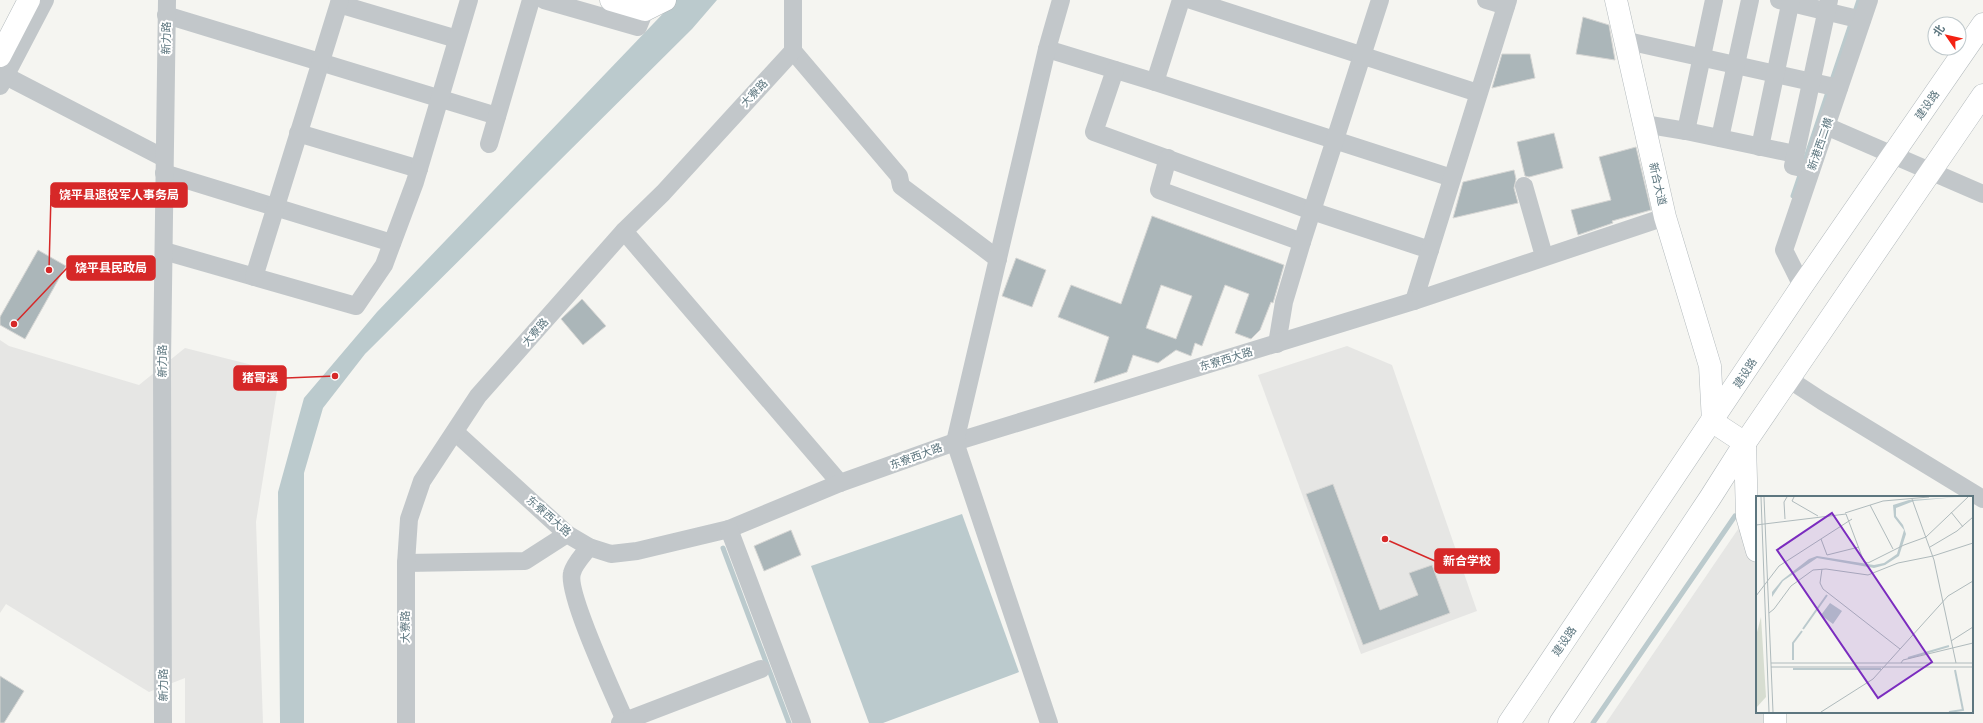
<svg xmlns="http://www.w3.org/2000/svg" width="1983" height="723" font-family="'Alegreya Sans','Noto Sans SC',sans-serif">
  <rect width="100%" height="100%" fill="#f5f5f1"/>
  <g fill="#e6e6e4">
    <polygon points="0,340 9,346 139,385 185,348 280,372 256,522 263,723 185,723 185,678 149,692 6,604 0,613"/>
    <polygon points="1347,346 1392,365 1477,611 1361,654 1258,375"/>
    <polygon points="1747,516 1757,551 1757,712 1775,712 1775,723 1606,723"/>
  </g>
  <g fill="#bbcacd">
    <polygon points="676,0 717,0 692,29 365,354 323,408 304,473 304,723 280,723 278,492 304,398 377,312"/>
    <polygon points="962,514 1019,672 883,723 869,723 811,566"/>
  </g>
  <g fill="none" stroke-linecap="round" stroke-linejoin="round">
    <g stroke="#bbcacd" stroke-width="5">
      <polyline points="1793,196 1859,0"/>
      <polyline points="723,548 789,723"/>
      <polyline points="1593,723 1735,516"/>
    </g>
  </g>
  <g fill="#abb6b9" stroke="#d6d6d4" fill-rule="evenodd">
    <polygon points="1583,17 1609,25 1615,60 1576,54"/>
    <polygon points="1502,54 1530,54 1535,78 1492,88"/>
    <polygon points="1554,133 1563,168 1529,177 1525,176 1517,142"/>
    <polygon points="1636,147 1651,210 1612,221 1613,223 1578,235 1571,210 1611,200 1599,157"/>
    <polygon points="1514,170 1516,179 1514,188 1518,203 1453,218 1463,182"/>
    <path d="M1152,216L1284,265L1273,303L1271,302L1260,330L1251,339L1235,333L1249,294L1225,285L1202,346L1195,343L1191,356L1176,350L1158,363L1133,355L1127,372L1094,383L1109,337L1058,317L1071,285L1121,304ZM1161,285L1192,296L1176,339L1146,328Z"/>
    <polygon points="38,250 66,266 25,339 0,325 0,317"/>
    <polygon points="1016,258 1046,270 1032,307 1002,296"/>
    <polygon points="582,299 606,326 583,345 561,319"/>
    <polygon points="1333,484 1380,610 1418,595 1409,573 1432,565 1450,613 1363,645 1306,494"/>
    <polygon points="791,530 801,555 764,571 754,546"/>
    <polygon points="0,676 24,691 4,723 0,723"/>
  </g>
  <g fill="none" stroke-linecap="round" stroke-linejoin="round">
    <g stroke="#b2b9bc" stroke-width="23">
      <g id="major">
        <polyline points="611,0 645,10 665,0"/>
        <polyline points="1616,0 1665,217 1710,366 1713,422 1745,443 1747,516 1757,551"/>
        <polyline points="0,56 29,0"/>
        <polyline points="1509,723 1802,286 1983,24"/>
        <polyline points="1560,723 1710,498 1745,443 1983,95"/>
        <polyline points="1775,723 1775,712"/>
      </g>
    </g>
    <g stroke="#c2c7ca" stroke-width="18">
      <polyline points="544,0 638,27 645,10"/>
      <polyline points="1191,0 1478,93"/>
      <polyline points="1486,0 1506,6"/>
      <polyline points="1779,0 1862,20"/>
      <polyline points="339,4 457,39"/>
      <polyline points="166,15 497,116"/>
      <polyline points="1623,40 1839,88"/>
      <polyline points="1047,49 1155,82 1452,178"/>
      <polyline points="793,51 899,176 901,186 998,259"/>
      <polyline points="1115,70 1094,132 1312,211 1430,250"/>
      <polyline points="0,73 164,158"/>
      <polyline points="1155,82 1181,0"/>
      <polyline points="0,86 45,0"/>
      <polyline points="1644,124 1686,131 1795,154"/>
      <polyline points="1826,126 1983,194"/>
      <polyline points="1686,131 1714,0"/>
      <polyline points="298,133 419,169"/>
      <polyline points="1720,138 1750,0"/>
      <polyline points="489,144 531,0"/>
      <polyline points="1760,147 1791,0"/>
      <polyline points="1168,158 1159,190 1302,242"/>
      <polyline points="1811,170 1793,166 1829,0"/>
      <polyline points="164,173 392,243"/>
      <polyline points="1524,186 1544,256"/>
      <polyline points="624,231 840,483"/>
      <polyline points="164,251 356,306 384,265 415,182 469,0"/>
      <polyline points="254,277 340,0"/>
      <polyline points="1802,286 1784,250 1869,0"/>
      <polyline points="1414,301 1508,0"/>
      <polyline points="1277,344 1284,302 1302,242 1380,0"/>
      <polyline points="1790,380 1822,401 1983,499"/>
      <polyline points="455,432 567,534 589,547 611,554 637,551 729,529 840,483 955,442 1414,301 1665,217"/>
      <polyline points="729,529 802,723"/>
      <path d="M589,547C584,554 574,564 572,573C566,593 616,699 626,723"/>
      <polyline points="406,563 525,561 567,534"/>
      <polyline points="163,723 162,361 167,0"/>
      <polyline points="406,723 406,563 409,519 422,481 478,396 624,231 663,193 793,51 793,0"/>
      <polyline points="620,723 761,669"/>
      <polyline points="1049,723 955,442 1047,49 1061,0"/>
    </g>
    <use href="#major" stroke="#fff" stroke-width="22"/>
  </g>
  <g text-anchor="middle" stroke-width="4" stroke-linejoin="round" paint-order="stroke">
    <g font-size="11" fill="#5d767f" stroke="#fff">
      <text transform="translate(166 38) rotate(-89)" y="4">新力路</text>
      <text transform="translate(754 93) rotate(-47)" y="4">大寮路</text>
      <text transform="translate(1927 105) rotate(-55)" y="4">建设路</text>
      <text transform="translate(1820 144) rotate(-71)" y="4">新港西二横</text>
      <text transform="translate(1658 184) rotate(77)" y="4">新合大道</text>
      <text transform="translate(535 332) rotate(-49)" y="4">大寮路</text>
      <text transform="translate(1226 359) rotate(-17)" y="4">东寮西大路</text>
      <text transform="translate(162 361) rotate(-90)" y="4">新力路</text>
      <text transform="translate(1745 373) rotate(-57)" y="4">建设路</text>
      <text transform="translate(916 456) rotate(-20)" y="4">东寮西大路</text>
      <text transform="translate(549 516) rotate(41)" y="4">东寮西大路</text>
      <text transform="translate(405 627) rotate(-90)" y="4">大寮路</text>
      <text transform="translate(1564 641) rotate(-56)" y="4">建设路</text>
      <text transform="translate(163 685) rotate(-90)" y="4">新力路</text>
    </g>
  </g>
  <g transform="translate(1756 496)">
    <rect width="217" height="217" fill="#f5f5f1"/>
    <path d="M5,121L10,201L0,212V140Z" fill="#d7ddd1"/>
    <path d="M202,1L158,5L140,12V20L147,29L150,38L143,60L129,69L118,72L61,62L27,85L16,101V96L26,84L53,63L61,60L118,69L128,67L141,58L148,34L138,21L137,9L153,4ZM74,107L86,115L77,128L65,119Z" fill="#bbcacd"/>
    <path fill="none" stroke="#bbcacd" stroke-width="2" d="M47,133L71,99M152,162L193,150M37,164V147L46,135M37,173H125M193,216L207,214L199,174"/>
    <path fill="none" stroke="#afbabc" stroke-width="1" d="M5,1L13,216M8,1L17,216M38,1L36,5L62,20M156,3L178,64L200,167M114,9L137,53M195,16L207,31M89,17L127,5L173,1M29,23L28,6L31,1M0,29L90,18L108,66L112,67L148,49L170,41L212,1M65,43L71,59L103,51M174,51L201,35L217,21M66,73L64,87L67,93L144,153M0,100L23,70L96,23M13,117L18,113L35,90L57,74L70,73L112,79L142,67L177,60L217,47M195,145L217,131M15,167H217M145,167L147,164L217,147M15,171H217M65,216L117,183L192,100L217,85"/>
    <path fill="#7b2cbf" fill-opacity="0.15" stroke="#7b2cbf" stroke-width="2" d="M76,17L176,166L122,202L21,54Z"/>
    <rect width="217" height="217" fill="none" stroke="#5d767f" stroke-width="2"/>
  </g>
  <path fill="none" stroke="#d62828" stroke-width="1.5" d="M49 270L51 195M14 324L67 268M335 376L286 378M1385 539L1435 561"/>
  <g fill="#d62828" stroke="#fff" stroke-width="1.5">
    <circle cx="49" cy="270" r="4"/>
    <circle cx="14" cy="324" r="4"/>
    <circle cx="335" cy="376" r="4"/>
    <circle cx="1385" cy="539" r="4"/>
  </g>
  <g fill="#d62828" stroke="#d62828" stroke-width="1.5">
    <rect x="51" y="183" width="136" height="24" rx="4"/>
    <rect x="67" y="256" width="88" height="24" rx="4"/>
    <rect x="234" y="366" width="52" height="24" rx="4"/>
    <rect x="1435" y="549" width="64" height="24" rx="4"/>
  </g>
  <g font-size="12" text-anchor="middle" font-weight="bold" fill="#fff">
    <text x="119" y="199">饶平县退役军人事务局</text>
    <text x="111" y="272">饶平县民政局</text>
    <text x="260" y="382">猪哥溪</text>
    <text x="1467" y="565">新合学校</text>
  </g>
  <g transform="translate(1947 36) rotate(304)"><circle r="19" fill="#ffffff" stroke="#bec8cc"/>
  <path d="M0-3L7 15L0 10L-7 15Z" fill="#f42112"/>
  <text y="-6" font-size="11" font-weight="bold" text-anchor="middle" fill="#5d767f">北</text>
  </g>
</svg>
